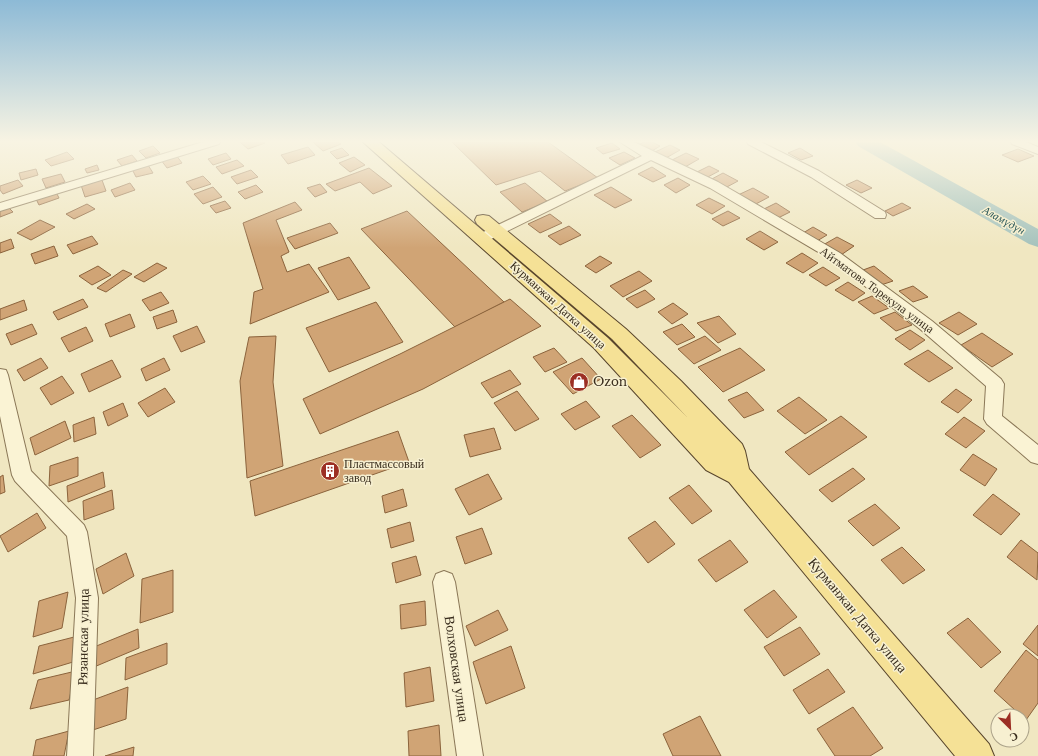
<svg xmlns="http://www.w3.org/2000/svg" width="1038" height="756" font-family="'Libre Baskerville',serif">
  <rect width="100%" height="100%" fill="#f0e7c1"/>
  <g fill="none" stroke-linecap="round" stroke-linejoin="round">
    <polygon fill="#a4c2bc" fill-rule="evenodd" points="855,142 880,142 1038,229 1038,247 1029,244 858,146"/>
  </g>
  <g fill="#d0a475" stroke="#8b633c">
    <polygon points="240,142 263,142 265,143 248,149"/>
    <polygon points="313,142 338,142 341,144 323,151"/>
    <polygon points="452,142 548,142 598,178 565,191 540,171 496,185"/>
    <polygon points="644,142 652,142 660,146 652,151 638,145"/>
    <polygon points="612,143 620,149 603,154 596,148"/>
    <polygon points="670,145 680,150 666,158 655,152"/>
    <polygon points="153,146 160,153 146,158 139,151"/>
    <polygon points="308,147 315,155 288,164 281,155"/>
    <polygon points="342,148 349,155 337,159 330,152"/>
    <polygon points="800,148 813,156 801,160 788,153"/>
    <polygon points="1018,149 1034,156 1018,162 1002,155"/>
    <polygon points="67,152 74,159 51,166 45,160"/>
    <polygon points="624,152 635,158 620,165 609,158"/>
    <polygon points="226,153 231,159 213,165 208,159"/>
    <polygon points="686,153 699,159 685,167 672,160"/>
    <polygon points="132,155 137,161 122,166 117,160"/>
    <polygon points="176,155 182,163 167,168 161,160"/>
    <polygon points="354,157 365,165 350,172 339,163"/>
    <polygon points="237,160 244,166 222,174 216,167"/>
    <polygon points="97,165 99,170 87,173 85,169"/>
    <polygon points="148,165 153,173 136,177 132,169"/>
    <polygon points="709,166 719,171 704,179 695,173"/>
    <polygon points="652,167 666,176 653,182 638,174"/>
    <polygon points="369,168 392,186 373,194 360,182 335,191 326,184"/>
    <polygon points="36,169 38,175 21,180 19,173"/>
    <polygon points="251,170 258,177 237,184 231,177"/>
    <polygon points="723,173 738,181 725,188 710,180"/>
    <polygon points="61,174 65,182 46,188 42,179"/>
    <polygon points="203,176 211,184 193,190 186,182"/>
    <polygon points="678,178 690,185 676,193 664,185"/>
    <polygon points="18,180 23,186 3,194 0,190 0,186"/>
    <polygon points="102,180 106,191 85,197 81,185"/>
    <polygon points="857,180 872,188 861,193 846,185"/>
    <polygon points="130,183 135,190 115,197 111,190"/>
    <polygon points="525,183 548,202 522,212 500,192"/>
    <polygon points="320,184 327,192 315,197 307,188"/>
    <polygon points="256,185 263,192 245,199 238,192"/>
    <polygon points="213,187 222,197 203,204 194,194"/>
    <polygon points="611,187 632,200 615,208 594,195"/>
    <polygon points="753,188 769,197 754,205 738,195"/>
    <polygon points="56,192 59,198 39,205 36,199"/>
    <polygon points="709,198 725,206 712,214 696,205"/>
    <polygon points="225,201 231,208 216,213 210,206"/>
    <polygon points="295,202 302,210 276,220 289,252 281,256 287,272 309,264 329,292 250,324 254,292 263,289 243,223"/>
    <polygon points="776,203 790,212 778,218 764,209"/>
    <polygon points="902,203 911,208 893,216 885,211"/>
    <polygon points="87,204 95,209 74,219 66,214"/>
    <polygon points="8,207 13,212 0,217 0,210"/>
    <polygon points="407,211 504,302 455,327 361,229"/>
    <polygon points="728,211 740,218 723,226 712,219"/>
    <polygon points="550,214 562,223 540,233 528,224"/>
    <polygon points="40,220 55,227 31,240 17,233"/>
    <polygon points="330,223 338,233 295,249 287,238"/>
    <polygon points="569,226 581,235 560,245 548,236"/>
    <polygon points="813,227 827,235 817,241 803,233"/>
    <polygon points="760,231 778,242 764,250 746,239"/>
    <polygon points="92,236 98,244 73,254 67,245"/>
    <polygon points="837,237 854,246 841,255 823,245"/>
    <polygon points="11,239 14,248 0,253 0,243"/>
    <polygon points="54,246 58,256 35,264 31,254"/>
    <polygon points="802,253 818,263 803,273 786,263"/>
    <polygon points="600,256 612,263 596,273 585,266"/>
    <polygon points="349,257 370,288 338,300 318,268"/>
    <polygon points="157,263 167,268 144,282 134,277"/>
    <polygon points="98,266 111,275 92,285 79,276"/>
    <polygon points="874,266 893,281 881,285 863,270"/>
    <polygon points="823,267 840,278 826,286 809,275"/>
    <polygon points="123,270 132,274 106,292 97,288"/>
    <polygon points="639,271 652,281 623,297 610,286"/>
    <polygon points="848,282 865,293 853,301 835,290"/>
    <polygon points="913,286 928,297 913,302 899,291"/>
    <polygon points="645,290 655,299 637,308 626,299"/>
    <polygon points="161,292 169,303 150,311 142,300"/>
    <polygon points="872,296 889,308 874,314 858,302"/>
    <polygon points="83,299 88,307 58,320 53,312"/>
    <polygon points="510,299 541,326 423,389 320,434 303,399 400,354"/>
    <polygon points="24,300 27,310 0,320 0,309"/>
    <polygon points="376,302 403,342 329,372 306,328"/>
    <polygon points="673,303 688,314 672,324 658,312"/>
    <polygon points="173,310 177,322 157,329 153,317"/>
    <polygon points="895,312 912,325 896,331 880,318"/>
    <polygon points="959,312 977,324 958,335 939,323"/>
    <polygon points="130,314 135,327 110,337 105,324"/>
    <polygon points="719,316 736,334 718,343 697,323"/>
    <polygon points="32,324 37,334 11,345 6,334"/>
    <polygon points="682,324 695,337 677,345 663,332"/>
    <polygon points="197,326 205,342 181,352 173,336"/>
    <polygon points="86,327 93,341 69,352 61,338"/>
    <polygon points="910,330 925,340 910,350 895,339"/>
    <polygon points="982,333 1013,354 992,367 961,345"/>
    <polygon points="276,336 273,382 283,466 247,478 240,381 249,337"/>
    <polygon points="705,336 721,350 694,364 678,349"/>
    <polygon points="554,348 567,362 545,372 533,357"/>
    <polygon points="740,348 765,370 723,392 698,367"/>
    <polygon points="928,350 953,368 929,382 904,364"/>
    <polygon points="41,358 48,368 24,381 17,370"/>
    <polygon points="164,358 170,370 146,381 141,369"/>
    <polygon points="582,358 601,379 573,394 553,372"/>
    <polygon points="112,360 121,377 89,392 81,374"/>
    <polygon points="510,370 521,384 492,398 481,383"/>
    <polygon points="62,376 74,393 51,405 40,388"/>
    <polygon points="165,388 175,402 148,417 138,403"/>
    <polygon points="956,389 972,400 958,413 941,402"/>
    <polygon points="517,391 539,419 515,431 494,403"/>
    <polygon points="747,392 764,410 744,418 728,400"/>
    <polygon points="799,397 827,420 805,434 777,411"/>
    <polygon points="586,401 600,417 575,430 561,414"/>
    <polygon points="123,403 128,416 108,426 103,412"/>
    <polygon points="632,415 661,445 640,458 612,426"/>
    <polygon points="841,416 867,437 809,475 785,452"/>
    <polygon points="94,417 96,434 74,442 73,425"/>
    <polygon points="964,417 985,431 966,448 945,434"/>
    <polygon points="65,421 71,438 35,455 30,438"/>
    <polygon points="494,428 501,449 470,457 464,435"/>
    <polygon points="398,431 409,462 255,516 250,481"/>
    <polygon points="973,454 997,469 985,486 960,470"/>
    <polygon points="78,457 78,476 49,486 50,466"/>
    <polygon points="853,468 865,479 832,502 819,490"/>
    <polygon points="103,472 105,487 68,502 67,486"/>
    <polygon points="488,474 502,499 469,515 455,489"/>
    <polygon points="3,475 5,492 0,494 0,477"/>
    <polygon points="689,485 712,511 692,524 669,498"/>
    <polygon points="403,489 407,506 385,513 382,496"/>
    <polygon points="112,490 114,509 84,520 83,501"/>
    <polygon points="993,494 1020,514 1001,535 973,515"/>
    <polygon points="875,504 900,528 873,546 848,521"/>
    <polygon points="37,513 46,528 8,552 0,536"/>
    <polygon points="655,521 675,544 648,563 628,538"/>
    <polygon points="410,522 414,541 391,548 387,529"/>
    <polygon points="482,528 492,554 465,564 456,537"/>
    <polygon points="730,540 748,562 716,582 698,560"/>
    <polygon points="1021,540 1038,553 1037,580 1007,557"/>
    <polygon points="902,547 925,570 903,584 881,560"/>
    <polygon points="126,553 134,576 103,594 96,569"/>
    <polygon points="416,556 421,575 396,583 392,563"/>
    <polygon points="173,570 173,612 140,623 142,579"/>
    <polygon points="774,590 797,617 767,638 744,610"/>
    <polygon points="68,592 62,628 33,637 39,601"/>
    <polygon points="425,601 426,625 401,629 400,605"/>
    <polygon points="498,610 508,630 475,646 466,626"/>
    <polygon points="968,618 1001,652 981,668 947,633"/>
    <polygon points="1038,625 1038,656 1023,644"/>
    <polygon points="800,627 820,654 784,676 764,647"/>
    <polygon points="138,629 139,648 94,667 94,647"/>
    <polygon points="78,636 73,662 33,674 39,646"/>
    <polygon points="167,643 167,664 125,680 126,658"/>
    <polygon points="511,646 525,688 486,704 473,662"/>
    <polygon points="1026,650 1038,660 1038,703 1026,720 994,691"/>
    <polygon points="430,667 434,701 406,707 404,673"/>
    <polygon points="828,669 845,692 809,714 793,690"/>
    <polygon points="76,671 69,700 30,709 38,680"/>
    <polygon points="128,687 126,719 90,731 93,700"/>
    <polygon points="853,707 883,748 870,756 835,756 817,729"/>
    <polygon points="700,716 721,756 673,756 663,734"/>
    <polygon points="439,725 441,756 409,756 408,731"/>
    <polygon points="69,731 64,756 33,756 36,740"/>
    <polygon points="134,747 133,756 105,756"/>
  </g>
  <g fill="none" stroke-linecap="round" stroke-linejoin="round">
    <g stroke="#8a7757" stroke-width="2">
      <g id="street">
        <polygon points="203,142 220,142 219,144 0,211 0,203"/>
        <polygon points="620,142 634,142 718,182 840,253 932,321 1001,379 1004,384 1002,416 1038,445 1038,464 1031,462 987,424 984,419 986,386 920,329 830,259 710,188 651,160 487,241 482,242 477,241 475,238 477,235 642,156"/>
        <polygon points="747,142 761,142 819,171 885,212 886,215 885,218 875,218 811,177 748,144"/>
        <polygon points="1011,142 1026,142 1038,147 1038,154 1012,144"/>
        <polygon points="0,369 6,370 8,375 31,471 84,525 87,532 98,598 93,756 67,756 76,598 67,536 15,481 12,475 0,416"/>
        <polygon points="444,571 452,574 455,582 483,756 457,756 433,582 436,574"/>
      </g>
    </g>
    <g stroke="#58452c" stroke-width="2">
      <polygon id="primary" points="363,142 379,142 608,338 688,418 612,339 477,224 475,220 477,216 483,215 489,216 626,329 681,381 742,444 745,451 749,469 989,744 994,756 955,756 729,482 706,470 594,348"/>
    </g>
    <use href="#street" fill="#faf3d4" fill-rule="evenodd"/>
    <use href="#primary" fill="#f5e196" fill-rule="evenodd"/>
  </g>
  <linearGradient id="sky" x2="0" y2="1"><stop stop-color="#8dbad6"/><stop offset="0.57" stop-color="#f8f4e3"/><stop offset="1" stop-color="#f8f4e3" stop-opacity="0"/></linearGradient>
  <rect width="1038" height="248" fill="url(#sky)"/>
  <defs>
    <g id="shop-disc" transform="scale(1)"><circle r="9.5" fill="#9c2f24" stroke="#f7f0d1"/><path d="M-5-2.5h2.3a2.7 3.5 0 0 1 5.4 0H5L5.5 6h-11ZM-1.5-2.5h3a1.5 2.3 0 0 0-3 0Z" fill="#fff"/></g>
    <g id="building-disc" transform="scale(1)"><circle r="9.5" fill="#9c2f24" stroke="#f7f0d1"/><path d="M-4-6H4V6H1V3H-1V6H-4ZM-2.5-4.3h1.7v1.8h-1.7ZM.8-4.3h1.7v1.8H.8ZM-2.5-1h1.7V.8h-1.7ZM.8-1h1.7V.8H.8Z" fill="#fff"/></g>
  </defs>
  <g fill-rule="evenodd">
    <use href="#shop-disc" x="579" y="382"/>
    <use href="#building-disc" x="330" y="471"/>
  </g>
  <g text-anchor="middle" stroke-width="3" stroke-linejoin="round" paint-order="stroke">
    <g font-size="11" font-style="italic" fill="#2b585a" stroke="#f7f0d1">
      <text transform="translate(1004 220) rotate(29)" y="4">Аламүдүн</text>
    </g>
    <g font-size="12" fill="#392d1d" stroke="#f7f0d1">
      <text transform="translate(877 290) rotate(36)" y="4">Айтматова Торекула улица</text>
      <text transform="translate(558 305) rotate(42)" y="4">Курманжан Датка улица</text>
    </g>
    <g font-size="12" fill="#392d1d" stroke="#f7f0d1" text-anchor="start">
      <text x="593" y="386">Ozon</text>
      <text x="344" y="468">Пластмассовый<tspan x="344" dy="14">завод</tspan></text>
    </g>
    <g font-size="14" fill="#392d1d" stroke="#f7f0d1">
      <text transform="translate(858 615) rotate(50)" y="5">Курманжан Датка улица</text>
      <text transform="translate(83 637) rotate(-89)" y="5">Рязанская улица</text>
      <text transform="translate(457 669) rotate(82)" y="5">Волховская улица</text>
    </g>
  </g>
  <g transform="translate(1010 728) rotate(156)"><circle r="19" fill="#f7f0d1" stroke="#aba289"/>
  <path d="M0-3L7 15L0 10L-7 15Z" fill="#9c2f24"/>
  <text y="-6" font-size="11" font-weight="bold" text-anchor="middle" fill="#392d1d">С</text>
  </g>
</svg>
